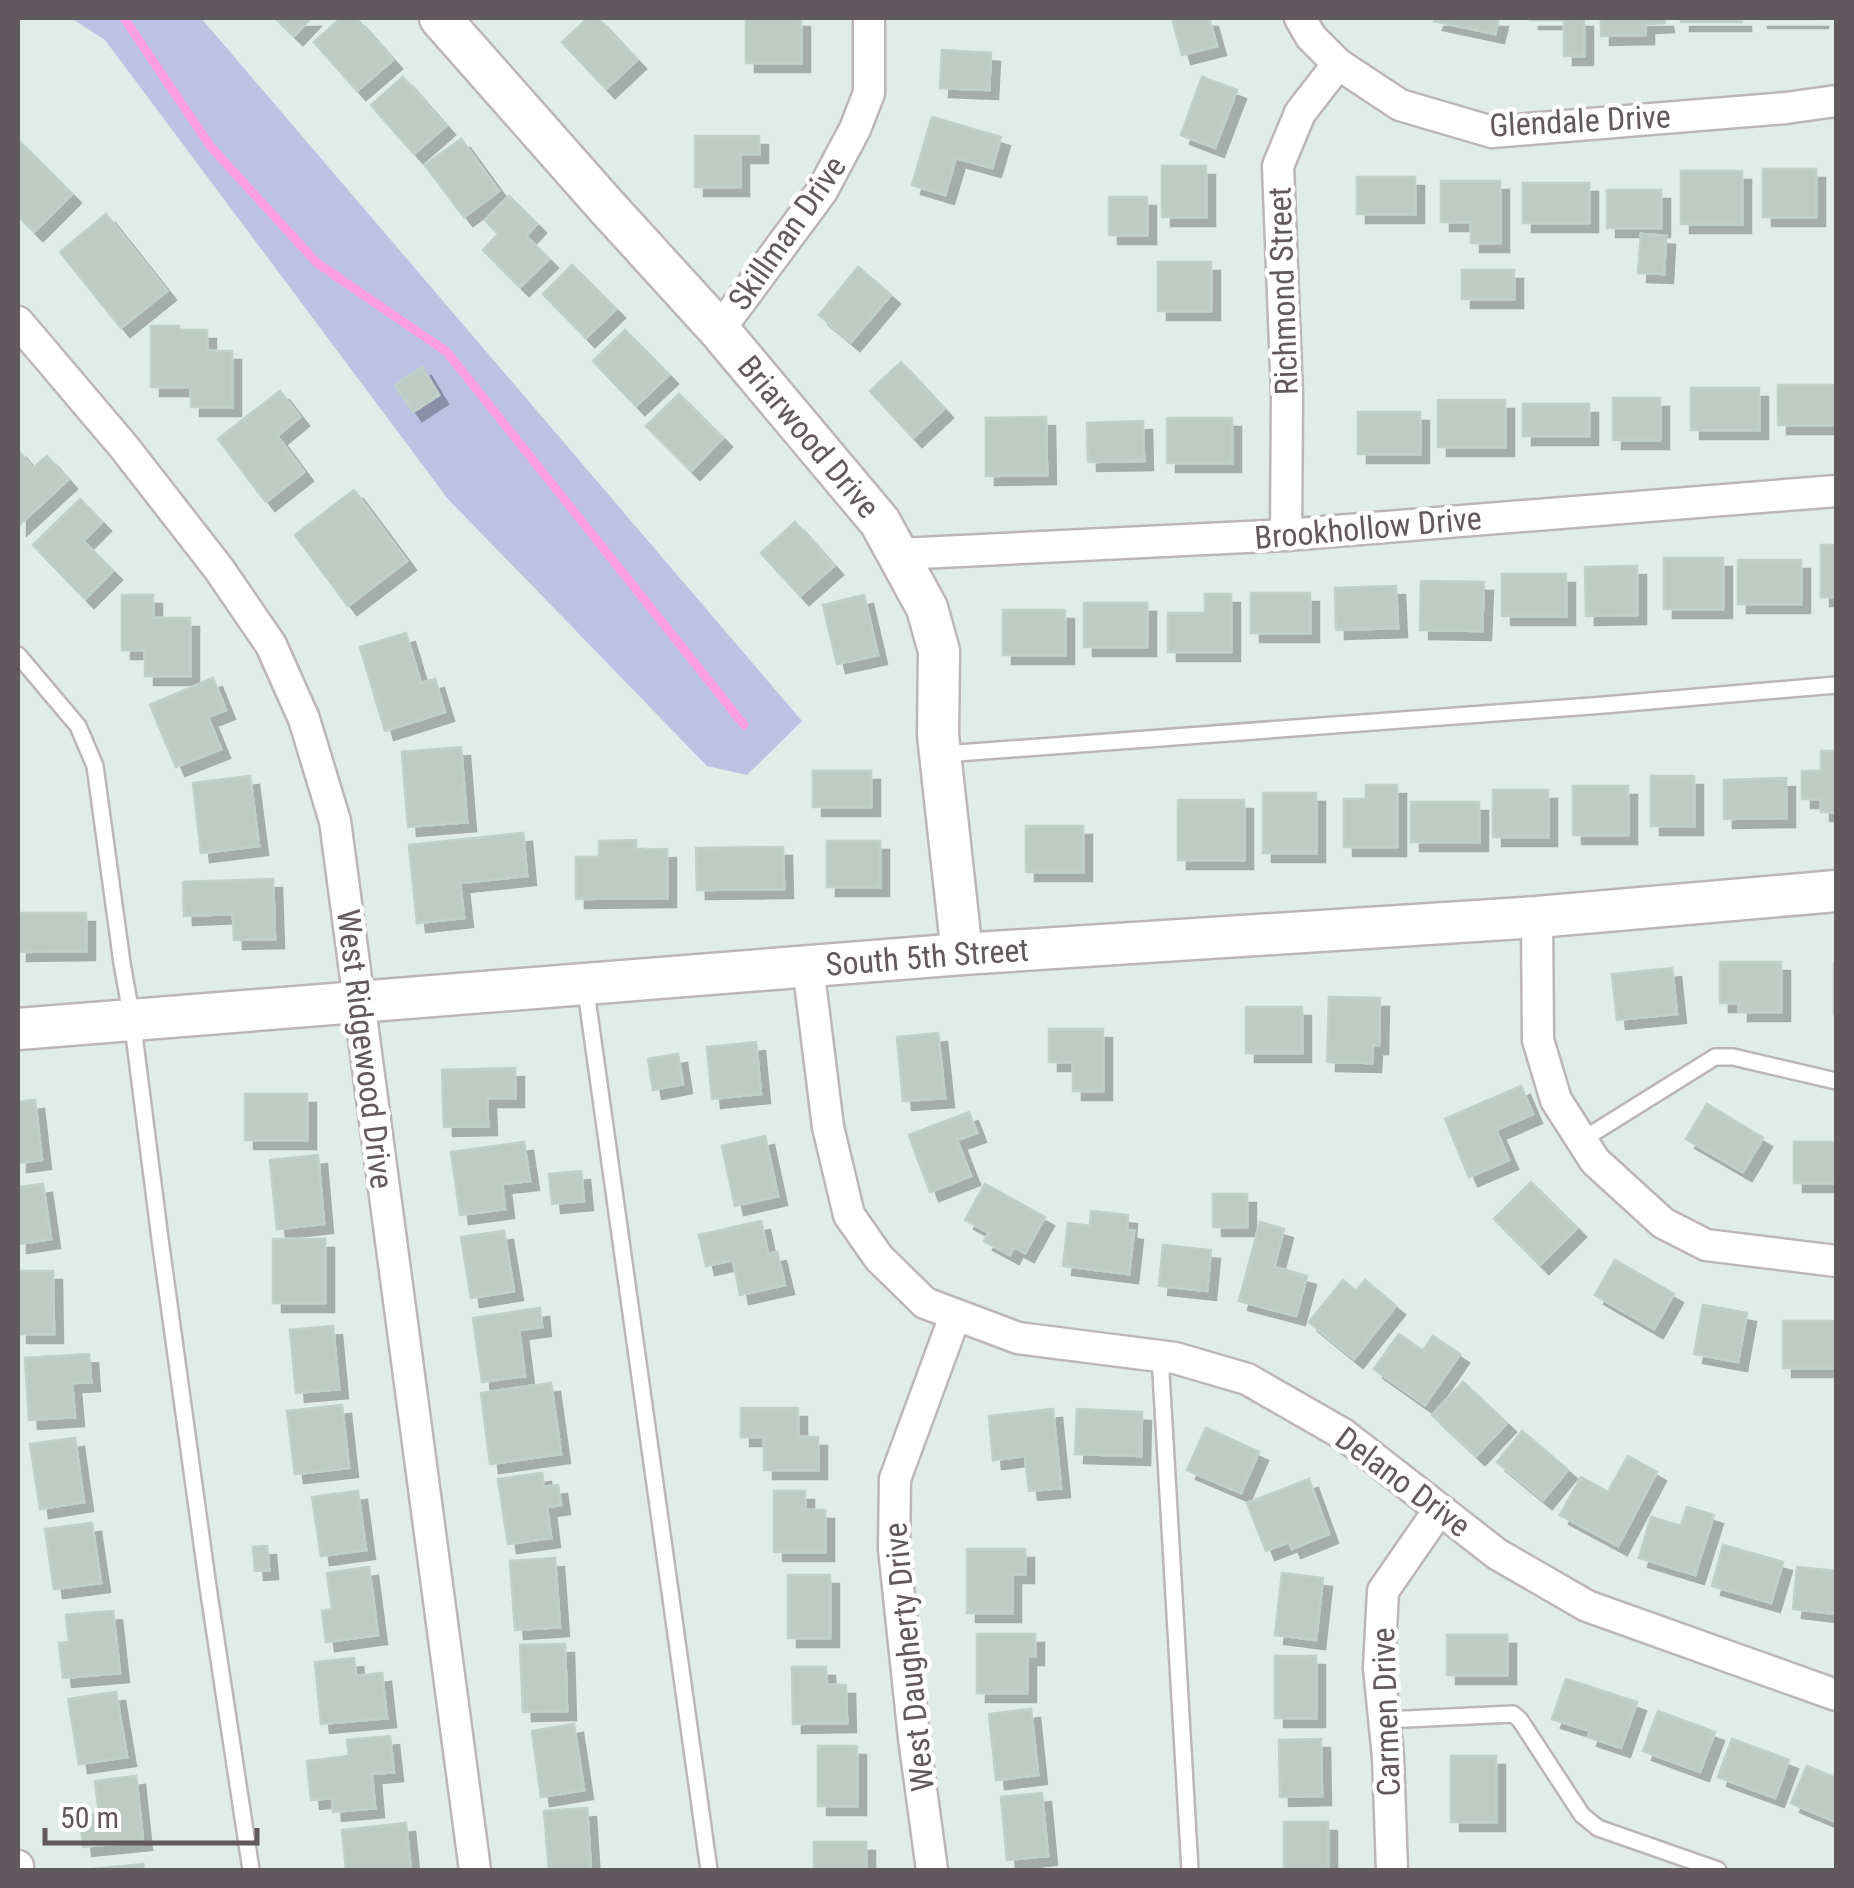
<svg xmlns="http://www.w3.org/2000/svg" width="1854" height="1888" font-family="'Roboto Condensed',sans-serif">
  <defs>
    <filter id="shadow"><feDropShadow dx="9" dy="9" stdDeviation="0" flood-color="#0004"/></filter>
  </defs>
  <rect width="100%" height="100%" fill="#e0ece7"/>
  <polygon fill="#bcc2e4" points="71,18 201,18 802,721 747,775 707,766 448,499 105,40"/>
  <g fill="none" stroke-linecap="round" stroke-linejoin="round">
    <polyline stroke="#ff9de3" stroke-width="9" points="124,18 211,147 317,263 447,352 744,725"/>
  </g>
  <g fill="#becac4" stroke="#bed0c8" stroke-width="2.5" filter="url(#shadow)">
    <polygon points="275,18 311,18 294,36"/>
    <polygon points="341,18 356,18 393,60 357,91 314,42"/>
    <polygon points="588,18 598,18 637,60 606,89 562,42"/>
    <rect x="746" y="18" width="55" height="45"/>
    <polygon points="1172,18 1209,18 1217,46 1182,55"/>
    <polygon points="1435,18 1499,18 1495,34 1434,21"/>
    <polygon points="1530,18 1584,18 1584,56 1564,56 1564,20 1530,20"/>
    <polygon points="1601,18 1664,18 1665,23 1645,24 1645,35 1601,36"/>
    <rect x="1681" y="18" width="61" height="4"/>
    <rect x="1759" y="18" width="60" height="1"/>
    <polygon points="942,50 991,53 989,90 940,88"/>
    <polygon points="403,77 446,126 414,154 371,105"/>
    <polygon points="1202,77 1237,90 1215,148 1181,135"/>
    <polygon points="932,117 1001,137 992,168 956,158 945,195 912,185"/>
    <polygon points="695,136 759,136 759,154 740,154 740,187 695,187"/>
    <polygon points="461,139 499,191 464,217 425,165"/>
    <polygon points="18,140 72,194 34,232 18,216"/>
    <rect x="1162" y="166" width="44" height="51"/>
    <rect x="1763" y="169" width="53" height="48"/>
    <rect x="1681" y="171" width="61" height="53"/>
    <rect x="1357" y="177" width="58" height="37"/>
    <polygon points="1441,181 1500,181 1500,243 1471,243 1471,222 1441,222"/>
    <rect x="1523" y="183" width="66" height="40"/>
    <rect x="1607" y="190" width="54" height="38"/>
    <polygon points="509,196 537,224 526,236 549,259 520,287 483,250 498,234 485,220"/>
    <rect x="1109" y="197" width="38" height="38"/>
    <polygon points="106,214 167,291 121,328 60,252"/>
    <polygon points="1641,234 1666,236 1664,274 1638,273"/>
    <rect x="1158" y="262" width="53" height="49"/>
    <polygon points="572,265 616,309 586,338 543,294"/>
    <polygon points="858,267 891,295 851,342 819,315"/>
    <rect x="1462" y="270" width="52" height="29"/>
    <polygon points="151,326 179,326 179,330 207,330 207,351 232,351 232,407 191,407 191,387 151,387"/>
    <polygon points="625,330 669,375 636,406 593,361"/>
    <polygon points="901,362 944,409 913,438 870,391"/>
    <polygon points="422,367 439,395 413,412 395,385"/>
    <rect x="1778" y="385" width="58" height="40"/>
    <rect x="1691" y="388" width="68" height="42"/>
    <polygon points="280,391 300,417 277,436 304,472 266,502 218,439"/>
    <polygon points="679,394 723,438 691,471 646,426"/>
    <rect x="1613" y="398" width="47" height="42"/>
    <rect x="1438" y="400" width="67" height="47"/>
    <rect x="1523" y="404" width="66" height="32"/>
    <rect x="1358" y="412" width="62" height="42"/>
    <polygon points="1046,417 1047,475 986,476 986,418"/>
    <rect x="1167" y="418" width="65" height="45"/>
    <polygon points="1143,421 1144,461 1088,462 1087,423"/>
    <polygon points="18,450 33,468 47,456 68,480 18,526"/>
    <polygon points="354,490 407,561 348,606 295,535"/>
    <polygon points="80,499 102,522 83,541 113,571 85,599 33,545"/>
    <polygon points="795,522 834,566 800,596 761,553"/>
    <rect x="1821" y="545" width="15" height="52"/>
    <rect x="1664" y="558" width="59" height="51"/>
    <rect x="1738" y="560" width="63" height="44"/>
    <polygon points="1637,566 1637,615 1586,616 1585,567"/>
    <rect x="1502" y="574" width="64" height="42"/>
    <polygon points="1421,581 1484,582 1482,631 1420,630"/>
    <polygon points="1396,586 1398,628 1336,630 1335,588"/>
    <rect x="1251" y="593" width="59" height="40"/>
    <polygon points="1205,594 1231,594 1231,652 1168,652 1168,613 1205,613"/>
    <polygon points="122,595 153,595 153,618 190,618 190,676 145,676 145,650 122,650"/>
    <polygon points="864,595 878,655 837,664 823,605"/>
    <rect x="1084" y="603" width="63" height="44"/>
    <rect x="1003" y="610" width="62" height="45"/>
    <polygon points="406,633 421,683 435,679 445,712 385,731 360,647"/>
    <polygon points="213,678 226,710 208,717 221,749 176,767 150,705"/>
    <polygon points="461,747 467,822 408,827 402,752"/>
    <polygon points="1821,751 1836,751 1836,812 1821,812 1821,799 1802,799 1802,771 1821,771"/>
    <rect x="813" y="771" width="58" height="36"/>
    <polygon points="250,776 259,846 201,853 193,783"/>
    <rect x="1651" y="776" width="43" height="50"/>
    <polygon points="1786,778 1786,818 1724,819 1724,780"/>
    <polygon points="1366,785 1397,785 1397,847 1344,847 1344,799 1366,799"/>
    <rect x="1573" y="786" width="55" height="49"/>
    <rect x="1493" y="790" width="55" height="47"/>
    <rect x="1263" y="793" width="53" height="60"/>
    <rect x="1178" y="800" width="66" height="60"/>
    <rect x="1411" y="802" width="68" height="40"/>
    <rect x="1026" y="826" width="57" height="46"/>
    <polygon points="523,833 527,876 460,883 464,918 417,923 409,845"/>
    <polygon points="636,840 636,850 667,849 667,898 576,899 576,857 599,857 599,841"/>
    <rect x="827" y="841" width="53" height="46"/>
    <polygon points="783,847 784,889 697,890 696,848"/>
    <polygon points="273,879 275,939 234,940 233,914 184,916 183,882"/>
    <polygon points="18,913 86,913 86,951 18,952"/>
    <polygon points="1720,962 1781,962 1781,1012 1739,1012 1739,1003 1720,1003"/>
    <rect x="1834" y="964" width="2" height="50"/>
    <polygon points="1672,968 1677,1014 1617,1020 1612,974"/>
    <polygon points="1329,997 1380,998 1379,1045 1373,1045 1372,1063 1327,1062"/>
    <rect x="1246" y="1007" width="56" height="46"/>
    <polygon points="1049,1029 1103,1029 1103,1091 1073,1091 1073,1062 1049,1062"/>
    <polygon points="938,1033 945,1098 903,1101 897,1037"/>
    <polygon points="756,1042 761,1094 712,1099 707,1047"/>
    <polygon points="678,1054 683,1084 653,1090 648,1059"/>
    <polygon points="515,1068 515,1098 487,1098 488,1126 444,1127 442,1070"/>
    <polygon points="1521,1086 1533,1114 1496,1130 1509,1160 1469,1177 1445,1119"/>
    <rect x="245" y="1094" width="62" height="46"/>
    <polygon points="35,1100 42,1160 18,1163 18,1102"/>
    <polygon points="1707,1104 1763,1138 1743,1172 1686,1139"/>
    <polygon points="969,1112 977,1133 957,1140 971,1176 930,1192 909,1135"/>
    <polygon points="765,1136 778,1196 735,1206 722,1146"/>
    <polygon points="524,1142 530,1181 502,1184 505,1209 460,1215 451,1152"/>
    <rect x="1794" y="1142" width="42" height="41"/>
    <polygon points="318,1155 324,1224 277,1229 270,1160"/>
    <polygon points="581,1171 584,1201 552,1204 549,1174"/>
    <polygon points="1531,1182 1577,1228 1540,1265 1494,1219"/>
    <polygon points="43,1184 51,1239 18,1244 18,1187"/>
    <polygon points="985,1184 1045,1217 1025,1253 1014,1247 1010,1255 984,1241 989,1233 965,1220"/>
    <rect x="1213" y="1194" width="34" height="33"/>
    <polygon points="1091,1211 1128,1215 1127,1230 1134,1231 1129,1274 1063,1266 1068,1223 1090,1226"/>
    <polygon points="761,1221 768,1254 777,1252 785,1285 740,1295 733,1260 706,1266 699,1235"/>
    <polygon points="1260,1222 1284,1229 1274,1267 1307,1276 1296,1316 1239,1301"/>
    <polygon points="504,1231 514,1291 471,1298 461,1237"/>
    <rect x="273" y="1239" width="52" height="64"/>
    <polygon points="1163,1245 1211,1250 1207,1291 1159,1286"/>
    <polygon points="1615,1260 1674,1294 1654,1329 1595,1295"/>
    <polygon points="18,1271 53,1271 54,1334 18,1334"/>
    <polygon points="1343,1280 1356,1291 1365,1280 1396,1306 1354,1359 1309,1322"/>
    <polygon points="1703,1305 1747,1313 1738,1362 1694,1354"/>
    <polygon points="540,1308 542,1327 519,1330 525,1376 482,1382 473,1318"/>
    <rect x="1783" y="1321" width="53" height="47"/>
    <polygon points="333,1326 339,1389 296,1393 290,1330"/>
    <polygon points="1399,1334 1423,1351 1433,1336 1460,1354 1425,1405 1374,1369"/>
    <polygon points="89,1354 91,1382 72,1383 75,1417 29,1420 25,1358"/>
    <polygon points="1463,1382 1507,1423 1476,1456 1432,1415"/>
    <polygon points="551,1383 561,1454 490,1464 481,1393"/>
    <polygon points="342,1405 349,1468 295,1474 287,1411"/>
    <polygon points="741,1408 798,1408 798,1437 818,1437 818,1470 764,1470 764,1437 741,1437"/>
    <polygon points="1053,1409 1061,1488 1029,1491 1025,1456 993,1460 989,1416"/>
    <polygon points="1077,1409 1142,1412 1141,1456 1075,1454"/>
    <polygon points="1206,1428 1259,1452 1241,1493 1187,1470"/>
    <polygon points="1522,1431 1568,1470 1543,1500 1497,1462"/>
    <polygon points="75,1438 84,1502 40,1509 30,1444"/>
    <polygon points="1628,1456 1657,1472 1618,1546 1560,1515 1581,1477 1608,1492"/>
    <polygon points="542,1473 544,1487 558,1485 561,1505 547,1507 551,1538 508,1544 498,1479"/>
    <polygon points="1309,1479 1329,1534 1292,1549 1289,1542 1266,1551 1247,1503"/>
    <polygon points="358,1491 366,1550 321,1556 312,1497"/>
    <polygon points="774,1491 805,1491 805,1510 825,1510 825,1552 774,1552"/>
    <polygon points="1687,1507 1714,1515 1695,1575 1639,1558 1651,1517 1681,1526"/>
    <polygon points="92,1523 101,1583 54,1589 45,1529"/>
    <polygon points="1723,1545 1783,1562 1771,1603 1712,1586"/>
    <polygon points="267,1546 269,1570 255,1571 253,1547"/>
    <polygon points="967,1549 1025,1549 1025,1574 1012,1574 1012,1613 967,1613"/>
    <polygon points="555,1558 560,1627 515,1630 510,1561"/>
    <polygon points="369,1567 378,1635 326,1642 322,1611 332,1609 327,1573"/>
    <polygon points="1797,1567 1836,1571 1836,1614 1793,1609"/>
    <polygon points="1282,1573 1323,1578 1316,1640 1275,1635"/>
    <rect x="788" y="1575" width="42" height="63"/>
    <polygon points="113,1611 120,1673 63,1678 59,1643 69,1642 66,1615"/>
    <polygon points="977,1634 1035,1634 1035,1656 1027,1656 1027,1693 977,1693"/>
    <rect x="1447" y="1635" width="60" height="40"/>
    <polygon points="565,1644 567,1711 523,1712 520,1645"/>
    <rect x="1275" y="1656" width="41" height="62"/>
    <polygon points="354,1658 356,1676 382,1673 387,1718 321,1724 315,1662"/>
    <polygon points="792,1667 826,1667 827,1685 846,1685 847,1723 793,1724"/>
    <polygon points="1566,1679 1637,1702 1621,1748 1588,1737 1590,1731 1552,1719"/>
    <polygon points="116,1692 127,1757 79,1764 68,1699"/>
    <polygon points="1031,1709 1038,1775 996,1780 989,1714"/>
    <polygon points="1658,1711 1715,1732 1700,1772 1643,1751"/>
    <polygon points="574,1724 584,1790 541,1797 532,1731"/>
    <polygon points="390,1736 394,1772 372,1774 375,1808 333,1812 332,1798 311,1800 307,1761 349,1756 347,1740"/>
    <polygon points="1321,1739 1322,1796 1280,1797 1279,1740"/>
    <polygon points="1732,1739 1789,1760 1775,1798 1718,1777"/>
    <rect x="818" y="1746" width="39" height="60"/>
    <rect x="1451" y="1756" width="45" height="66"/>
    <polygon points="1807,1766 1836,1778 1836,1822 1791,1803"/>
    <polygon points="136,1776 143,1841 83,1847 80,1815 99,1813 95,1781"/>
    <polygon points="1042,1793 1048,1856 1007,1860 1001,1797"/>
    <polygon points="587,1808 591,1870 549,1870 544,1811"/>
    <rect x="1284" y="1822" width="44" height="48"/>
    <polygon points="406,1823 411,1870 346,1870 342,1830"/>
    <rect x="814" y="1842" width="52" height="28"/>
    <polygon points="143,1864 144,1870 94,1870 94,1869"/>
  </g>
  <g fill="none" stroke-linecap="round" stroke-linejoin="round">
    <g stroke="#bdb6b9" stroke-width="20">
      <g id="service">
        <polyline points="18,655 78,726 95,766 122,963 132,1019 160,1239 208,1587 251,1870"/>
        <polyline points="944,754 1604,705 1836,685"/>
        <polyline points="585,984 709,1870"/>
        <polyline points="1582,1140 1715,1057 1733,1057 1836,1081"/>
        <polyline points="1160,1356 1190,1870"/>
        <polyline points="1385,1720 1513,1714 1520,1720 1582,1815 1598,1828 1718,1870"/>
      </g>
    </g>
    <g stroke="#bdb6b9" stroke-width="35">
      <g id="minor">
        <polyline points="1300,18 1311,37 1338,64 1400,105 1492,132 1786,108 1836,101"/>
        <polyline points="18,322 124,447 219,569 271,645 304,719 335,821 475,1870"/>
        <polyline points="719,330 822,191 855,129 869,93 869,18"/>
        <polyline points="1286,535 1287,396 1278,166 1300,113 1338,64"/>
        <polyline points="899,554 1286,535 1836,491"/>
        <polyline points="1537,917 1538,1040 1556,1100 1595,1161 1663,1223 1706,1245 1836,1261"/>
        <polyline points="808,966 828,1127 849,1215 879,1258 925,1303 1018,1338 1175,1358 1247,1379 1343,1434 1497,1554 1587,1606 1836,1695"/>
        <polyline points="18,1866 18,1870"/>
        <polyline points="932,1870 914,1738 894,1549 895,1479 955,1316"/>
        <polyline points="1392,1870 1388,1757 1379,1668 1383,1591 1439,1510"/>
      </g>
    </g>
    <g stroke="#bdb6b9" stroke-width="45">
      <g id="tertiary">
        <path id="s1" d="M440,18L606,206L719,330L880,522L927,608L939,651L938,735L962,954"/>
        <path id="s2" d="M18,1029L962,954L1537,917L1836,891"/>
      </g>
    </g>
    <use href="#service" stroke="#fff" stroke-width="15"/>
    <use href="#minor" stroke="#fff" stroke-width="30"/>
    <use href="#tertiary" stroke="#fff" stroke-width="40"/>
  </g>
  <g text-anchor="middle" stroke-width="9" stroke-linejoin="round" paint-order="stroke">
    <g font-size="32" fill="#61595e" stroke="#fff">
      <text transform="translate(1580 121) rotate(-3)" y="11">Glendale Drive</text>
      <text transform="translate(787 233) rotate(-55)" y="11">Skillman Drive</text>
      <text transform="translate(1283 291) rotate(-92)" y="11">Richmond Street</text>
      <text dy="11" stroke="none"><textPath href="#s1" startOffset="558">Briarwood Drive</textPath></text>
      <text transform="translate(1368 528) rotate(-5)" y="11">Brookhollow Drive</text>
      <text dy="11" stroke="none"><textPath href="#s2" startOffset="912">South 5th Street</textPath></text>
      <text transform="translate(365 1049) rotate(83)" y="11">West Ridgewood Drive</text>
      <text transform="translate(1403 1482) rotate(37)" y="11">Delano Drive</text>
      <text transform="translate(909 1657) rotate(-96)" y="11">West Daugherty Drive</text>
      <text transform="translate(1386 1712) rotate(-92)" y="11">Carmen Drive</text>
    </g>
  </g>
  <rect width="1854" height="1888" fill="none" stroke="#61595e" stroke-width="40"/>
  <path d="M45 1828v15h212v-15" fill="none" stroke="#61595e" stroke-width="5"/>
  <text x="60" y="1828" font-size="30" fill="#61595e" stroke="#ffffff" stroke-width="8" paint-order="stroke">50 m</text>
</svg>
